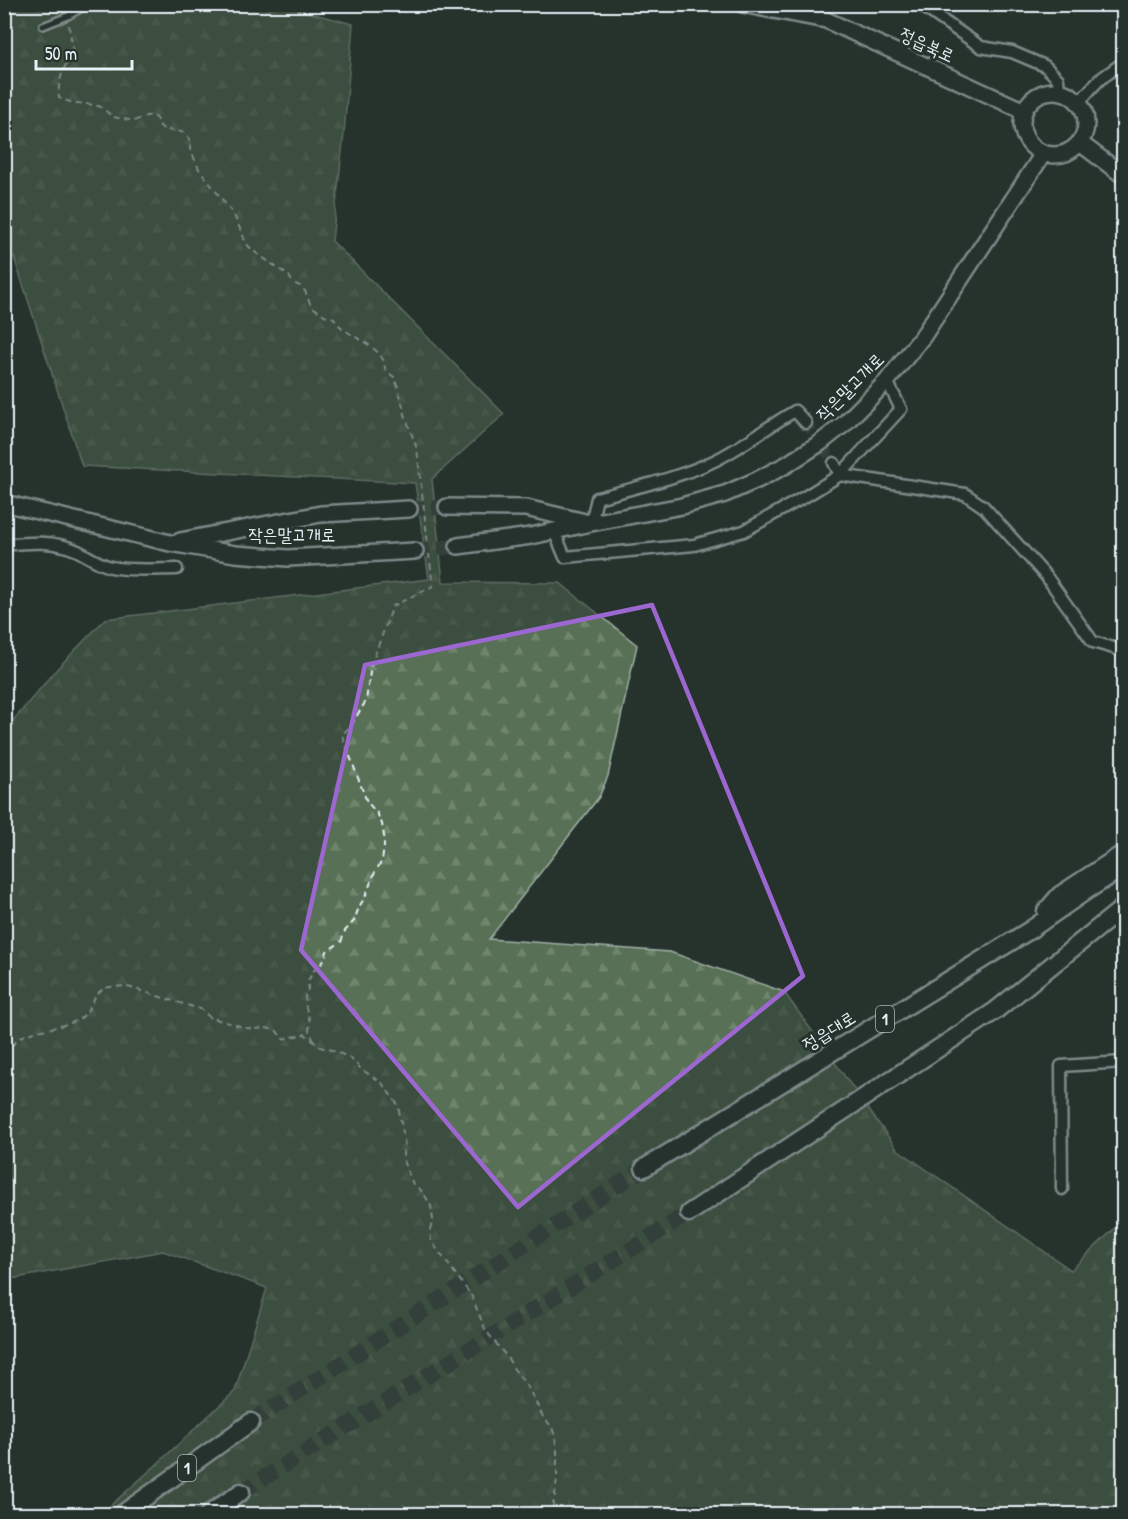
<svg xmlns="http://www.w3.org/2000/svg" width="1128" height="1519" font-family="'Patrick Hand','Poor Story',sans-serif">
  <defs>
    <pattern id="forest-firs" width="22" height="20" patternUnits="userSpaceOnUse" patternTransform="scale(1.5)"><rect width="22" height="20" fill="#587054"/><path d="M5 1l3.5 6h-7zM16 11l3.5 6h-7z" fill="#70856d"/></pattern>
  </defs>
  <rect width="100%" height="100%" fill="#26332d"/>
  <filter id="ink" filterUnits="userSpaceOnUse"><feTurbulence type="fractalNoise" baseFrequency=".0167" numOctaves="2"/><feDisplacementMap in="SourceGraphic" scale="12" xChannelSelector="R" yChannelSelector="G"/><feConvolveMatrix kernelMatrix="1 2 1 2 8 2 1 2 1" color-interpolation-filters="sRGB"/></filter>
  <g filter="url(#ink)">
    <polygon fill="url(#forest-firs)" stroke="#a0b0a6" stroke-width="1.5" points="5,5 280,5 353,24 344,133 332,241 504,414 432,479 443,582 560,583 637,645 608,776 599,797 489,939 670,952 784,992 897,1149 1071,1270 1117,1226 1123,1204 1123,1514 101,1514 155,1466 235,1391 267,1288 163,1251 5,1280 5,730 56,670 105,619 429,579 415,483 82,466 14,257 5,248"/>
    <g fill="none" stroke-linecap="round" stroke-linejoin="round">
      <polyline stroke="#43504b" stroke-width="10" stroke-dasharray="10 5" stroke-linecap="butt" points="806,423 834,463"/>
      <g stroke="#43504b" stroke-width="15" stroke-dasharray="15 8" stroke-linecap="butt">
        <polyline points="409,509 447,507"/>
        <polyline points="415,551 458,546"/>
      </g>
      <g stroke="#43504b" stroke-width="16" stroke-dasharray="16 8" stroke-linecap="butt">
        <polyline points="251,1422 644,1168"/>
        <polyline points="241,1492 689,1213"/>
      </g>
      <g stroke="#e8f1f8" stroke-width="10">
        <polyline id="lane" points="43,26 68,16 89,4"/>
      </g>
      <g stroke="#e8f1f8" stroke-width="15">
        <g id="street">
          <polyline points="919,4 981,47 1012,52 1045,66 1058,79 1059,91"/>
          <polyline points="1079,102 1099,80 1124,62"/>
          <polyline points="834,463 840,475 965,494 984,507 1046,576 1093,642 1117,649 1124,648"/>
          <path d="M591,523L597,498C637,487 679,478 716,460C744,446 768,426 795,411L806,423"/>
          <polyline points="554,531 565,557 694,545 744,531 806,496 840,475 901,409 887,381"/>
          <path d="M4,545C30,542 54,540 78,551C89,557 99,564 111,567C129,571 158,569 177,569"/>
          <polyline points="1062,1189 1061,1066 1124,1062"/>
        </g>
      </g>
      <g stroke="#e8f1f8" stroke-width="20">
        <g id="secondary">
          <polyline points="742,4 826,20 1024,111"/>
          <circle cx="1054" cy="123" r="32"/>
          <polyline points="1080,143 1124,176"/>
          <polyline points="4,503 170,543 235,554 288,558 415,551"/>
          <polyline points="447,507 526,508 585,522"/>
          <polyline points="180,541 321,514 409,509"/>
          <polyline points="458,546 531,536 591,523 682,506 725,494 757,480 786,465 820,443 844,424 887,381 923,336 1043,154"/>
        </g>
      </g>
      <g stroke="#e8f1f8" stroke-width="21">
        <g id="primary">
          <polyline points="1046,911 1060,895 1124,853"/>
          <polyline points="644,1168 1030,930 1089,889 1124,867"/>
          <polyline points="689,1213 995,1011 1124,907"/>
          <polyline points="122,1514 251,1422"/>
          <polyline points="209,1514 241,1492"/>
        </g>
      </g>
      <g stroke="#e8f1f8" stroke-width="2" stroke-dasharray="6 4.5" stroke-linecap="butt">
        <path d="M69,25C70,36 73,45 73,56C63,64 57,85 59,98L70,102L95,105L101,107L113,117L134,121L146,116L153,115C158,119 157,124 162,128C169,132 179,130 187,134L190,141V149L199,169L234,215L246,243L252,250L289,276L293,283L300,286L305,291L311,306L326,316L334,318C343,336 370,339 382,358C385,362 384,367 386,371L394,377L398,387L406,418L417,449L428,545"/>
        <polyline points="314,1041 309,1031 310,1022 306,1008 305,995 308,989 308,981 314,970 318,968 325,959 327,951 341,942 345,931 354,921 359,907 365,897 375,872 382,861 384,847 384,836 382,824 377,813 367,802 342,735 351,725 366,701 371,665 393,606 433,586 429,554"/>
        <path d="M4,1051L14,1044L17,1039C36,1028 62,1029 79,1019C92,1012 92,992 106,988C110,986 119,987 125,986L203,1010L209,1017L246,1028L255,1029L266,1028L276,1030L283,1039C291,1036 298,1037 305,1034L320,1047L332,1050L350,1058L361,1069L382,1083L398,1105L405,1145L403,1153L404,1163L413,1184L423,1192L431,1206L433,1220L430,1230L431,1241L471,1295L486,1331L507,1357L514,1369L529,1389L543,1417L552,1427L555,1437L557,1451V1479L555,1495L551,1514"/>
      </g>
      <use href="#lane" stroke="#26332d" stroke-width="5"/>
      <use href="#street" stroke="#26332d" stroke-width="10"/>
      <use href="#secondary" stroke="#26332d" stroke-width="15"/>
      <use href="#primary" stroke="#26332d" stroke-width="16"/>
    </g>
  </g>
  <path d="M0 0H1128V1519H0ZM652,605L803,976L518,1207L301,950L365,665Z" fill="#26332d" fill-opacity=".55" fill-rule="evenodd"/>
  <path fill="none" stroke="#9c67d0" stroke-width="4.5" stroke-linejoin="round" d="M652,605L803,976L518,1207L301,950L365,665Z"/>
  <g text-anchor="middle" stroke-width="6" stroke-linejoin="round" paint-order="stroke">
    <g fill="#26332d" stroke="#aeb8bb" stroke-width="1.5">
      <rect x="876" y="1006" width="18" height="26" rx="4.5"/>
      <rect x="178" y="1455" width="18" height="26" rx="4.5"/>
    </g>
    <g font-size="16" font-weight="bold" fill="#e8f1f8">
      <text x="885" y="1025">1</text>
      <text x="187" y="1474">1</text>
    </g>
    <g font-size="18" fill="#e8f1f8" stroke="#26332d">
      <text transform="translate(927 45) rotate(25)" y="6">정읍북로</text>
      <text transform="translate(850 387) rotate(-45)" y="6">작은말고개로</text>
      <text x="292" y="541">작은말고개로</text>
      <text transform="translate(829 1031) rotate(-32)" y="6">정읍대로</text>
    </g>
  </g>
  <rect width="1128" height="1519" fill="none" stroke="#26332d" stroke-width="24"/>
  <rect x="12" y="12" width="1104" height="1495" fill="none" stroke="#e8f1f8" stroke-width="2" filter="url(#ink)"/>
  <path d="M36 60v9h96v-9" fill="none" stroke="#e8f1f8" stroke-width="3"/>
  <text x="45" y="60" font-size="18" fill="#e8f1f8" stroke="#26332d" stroke-width="4.5" paint-order="stroke">50 m</text>
</svg>
